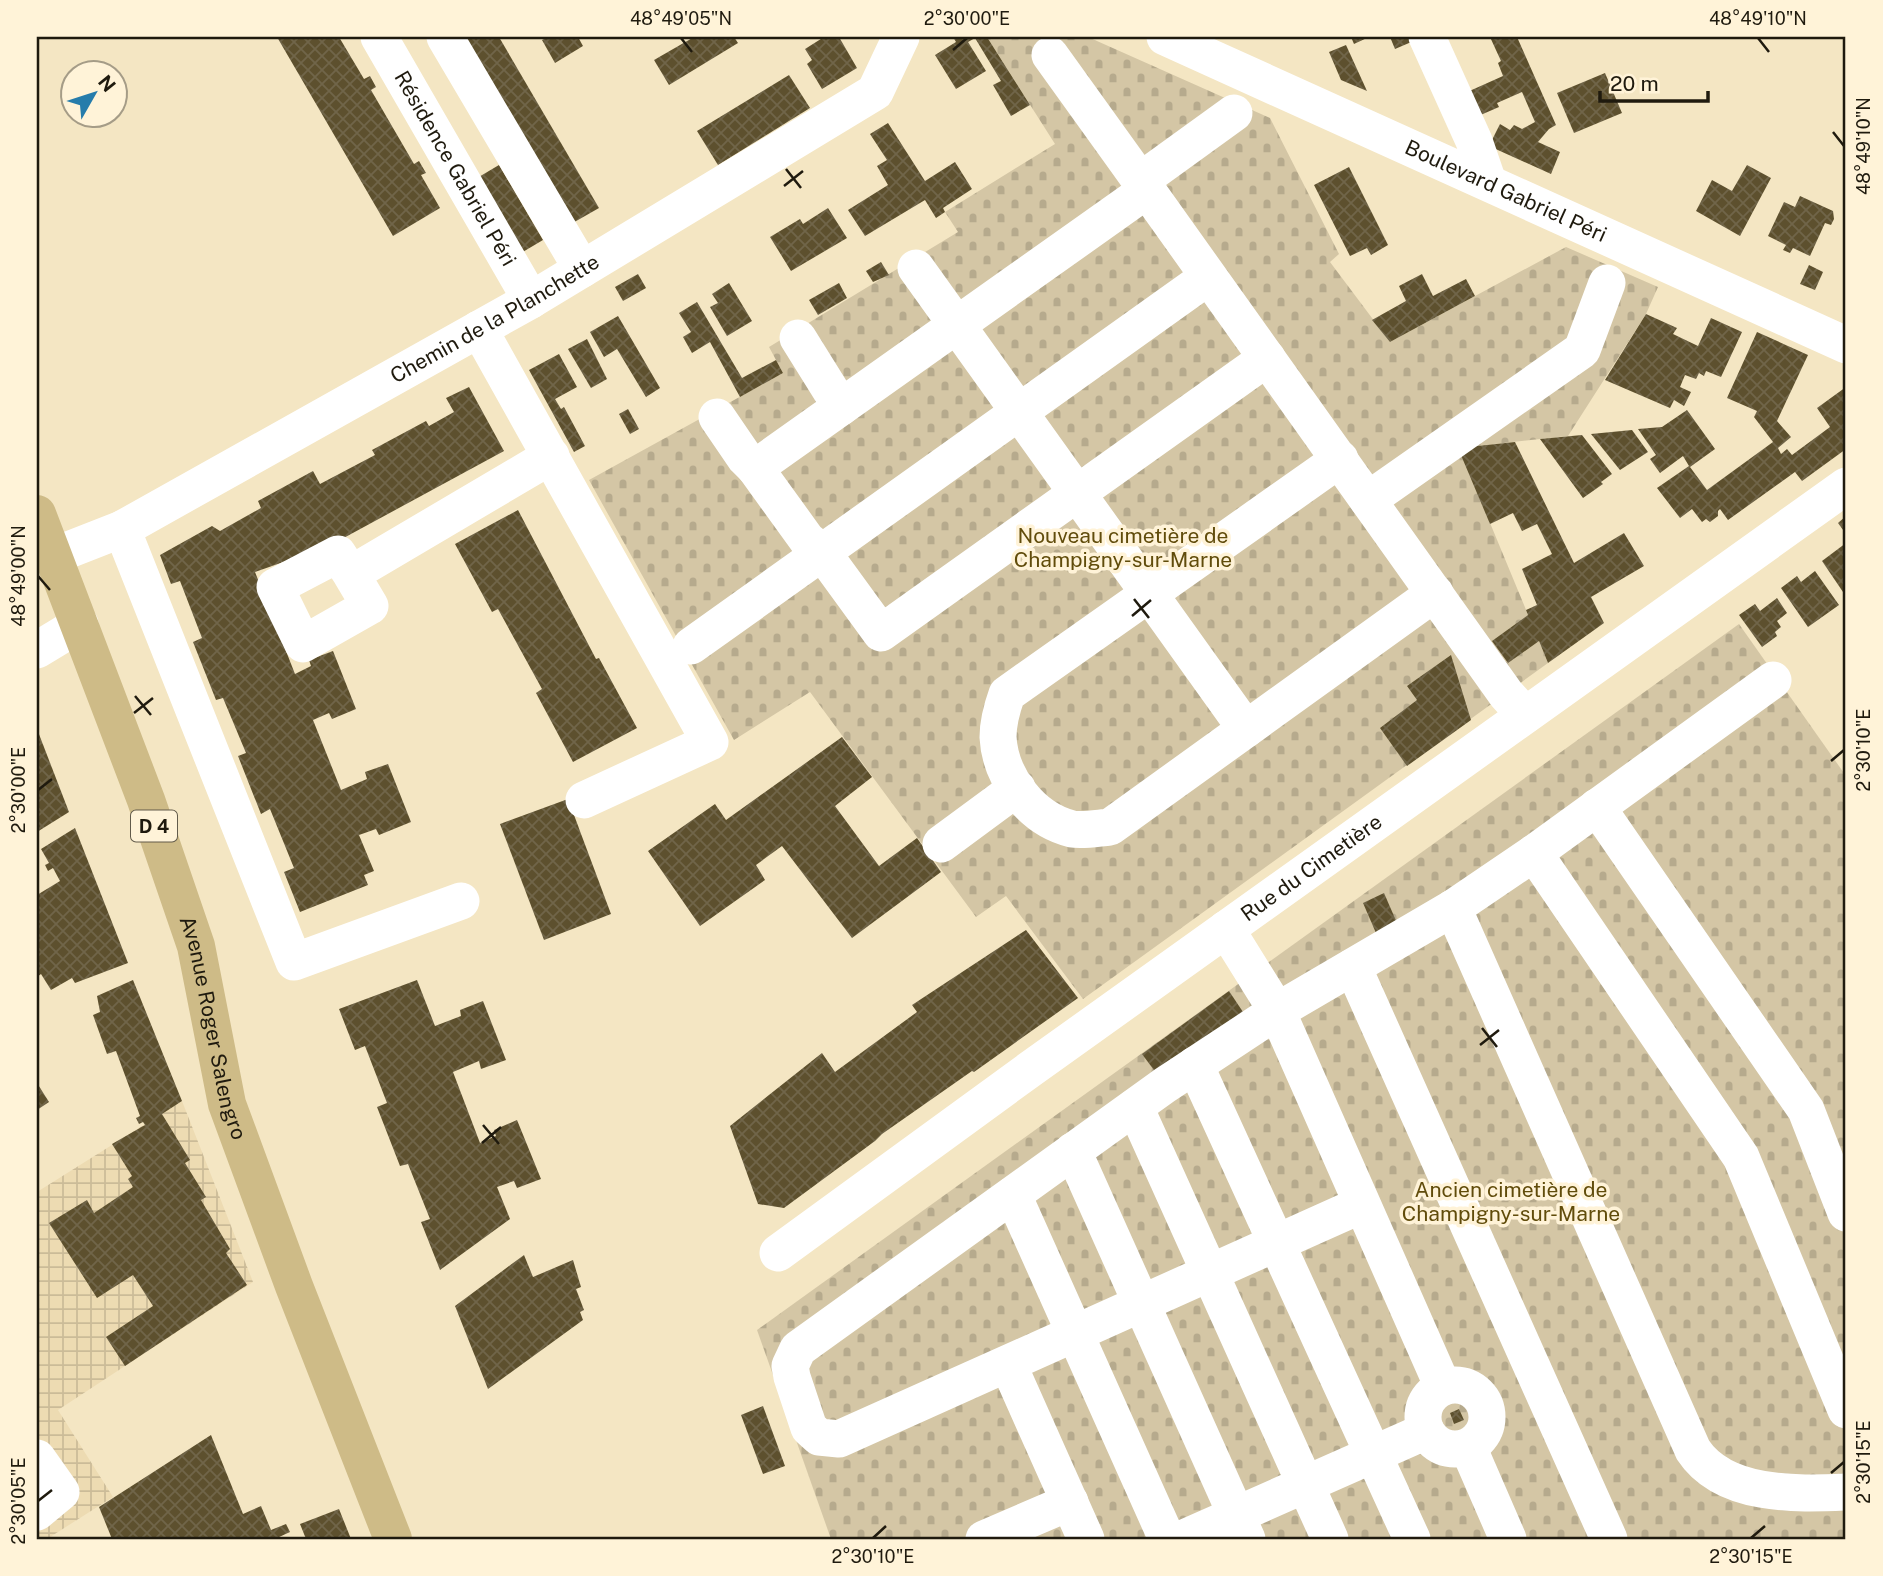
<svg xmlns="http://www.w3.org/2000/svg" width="1883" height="1576" font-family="'Public Sans',sans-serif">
  <defs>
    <pattern id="industrial-grid" width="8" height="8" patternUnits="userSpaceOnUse" patternTransform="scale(1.75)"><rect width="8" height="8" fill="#eddbb2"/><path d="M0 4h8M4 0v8" fill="none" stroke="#cbbb98"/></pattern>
    <pattern id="cemetery-stones" width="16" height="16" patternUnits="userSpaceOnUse" patternTransform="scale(1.75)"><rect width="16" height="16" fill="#d4c6a5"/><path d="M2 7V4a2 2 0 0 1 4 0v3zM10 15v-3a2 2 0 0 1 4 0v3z" fill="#b6aa8d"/></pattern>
    <pattern id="building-cross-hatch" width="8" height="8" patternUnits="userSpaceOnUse" patternTransform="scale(1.75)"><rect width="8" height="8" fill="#5d502e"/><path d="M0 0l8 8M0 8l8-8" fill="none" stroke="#706549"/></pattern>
  </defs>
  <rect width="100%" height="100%" fill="#f4e6c3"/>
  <polygon fill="url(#industrial-grid)" points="182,1101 253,1282 58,1410 113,1497 47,1539 37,1539 37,1192"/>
  <g fill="url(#cemetery-stones)">
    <polygon points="987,37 1088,37 1270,118 1339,254 1330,262 1390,342 1566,247 1658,287 1646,314 1568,436 1459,448 1548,663 1083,999 1006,896 976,917 810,692 734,740 589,480 783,373 769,347 958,232 945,212 1055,144"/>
    <polygon points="1739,624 1846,776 1846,1539 831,1539 757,1330"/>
  </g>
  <g fill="url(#building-cross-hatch)">
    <polygon points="277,37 339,37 364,79 370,76 376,87 371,90 414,164 419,161 426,173 421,175 440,208 393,236"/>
    <polygon points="461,37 499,37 599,208 571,224"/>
    <polygon points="548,37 578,37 583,46 555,63 542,40"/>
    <polygon points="694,37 734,37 738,43 669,85 654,60"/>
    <polygon points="824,37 839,37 857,68 822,89 807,64 812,60 805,49"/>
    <polygon points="953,37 987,37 1030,105 1011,116 993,85 1001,81 975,38 968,42 986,71 956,89 935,55 956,42"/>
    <polygon points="1351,37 1369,37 1354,44"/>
    <polygon points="1390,37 1423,37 1395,49"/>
    <polygon points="1490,37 1517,37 1556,125 1549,129 1538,142 1560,152 1551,174 1489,146 1500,124 1510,130 1514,125 1522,129 1535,122 1522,92 1497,103 1499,107 1476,117 1465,93 1503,76 1498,63 1501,61"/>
    <polygon points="1346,45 1367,91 1341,80 1329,52"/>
    <polygon points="1605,73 1622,113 1574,133 1557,93"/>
    <polygon points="789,75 810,108 718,165 697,131"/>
    <polygon points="888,123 925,181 955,162 972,189 943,208 945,212 936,218 925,200 865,236 848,210 888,185 877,166 887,160 870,134"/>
    <polygon points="499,165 543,240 516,256 472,181"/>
    <polygon points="1747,165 1771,178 1740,236 1696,211 1712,180 1732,191"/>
    <polygon points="1349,167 1388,245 1371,255 1367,248 1350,256 1314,185"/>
    <polygon points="1800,196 1833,211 1834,219 1831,225 1825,223 1810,256 1793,248 1790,253 1783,250 1786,245 1768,236 1784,202 1795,207"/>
    <polygon points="828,208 847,238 791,271 770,237 800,219 803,224"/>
    <polygon points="881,262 889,275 873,282 866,271"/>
    <polygon points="1809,265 1823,272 1815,290 1800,284"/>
    <polygon points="638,274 646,288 623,301 615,287"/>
    <polygon points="1422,274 1433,296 1466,279 1475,296 1390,342 1372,320 1406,301 1399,286"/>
    <polygon points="729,283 752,321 727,336 710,307 718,303 712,294"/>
    <polygon points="839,283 847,298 818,315 809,300"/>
    <polygon points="697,302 742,378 776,360 783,373 740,397 710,342 692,353 683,337 691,332 679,313"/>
    <polygon points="1646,314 1677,328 1673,334 1698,346 1711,318 1742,332 1721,377 1706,371 1704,376 1699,373 1696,379 1685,375 1680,387 1691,392 1684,406 1674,400 1670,408 1605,380"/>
    <polygon points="618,316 660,388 646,397 617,349 604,357 590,332"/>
    <polygon points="1757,332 1808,355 1777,421 1791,437 1778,448 1781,454 1787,449 1792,455 1830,427 1817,408 1846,387 1846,449 1802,481 1795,472 1728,520 1720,509 1718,511 1718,516 1710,522 1706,519 1702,522 1692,509 1680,518 1657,488 1689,466 1683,456 1660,473 1650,459 1656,455 1638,429 1662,427 1687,410 1715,449 1690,467 1707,490 1773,442 1754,417 1757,411 1727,398"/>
    <polygon points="587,339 607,379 591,388 568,349"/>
    <polygon points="559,354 577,387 555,399 561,409 564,407 585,446 574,452 529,370"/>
    <polygon points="469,387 504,451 292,566 289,560 255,572 295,674 311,666 309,660 333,651 356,709 332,719 329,713 313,720 341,790 367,779 365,772 388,764 411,822 379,835 376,829 359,835 374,871 364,875 368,885 300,912 284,872 294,868 270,809 261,814 238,756 246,753 223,698 216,700 193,642 202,638 180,581 171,584 160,555 212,526 220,531 261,508 258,501 313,471 320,484 375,455 372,450 385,443 426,421 429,426 454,412 446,398"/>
    <polygon points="628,409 639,429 630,434 619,414"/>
    <polygon points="1632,430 1648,452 1620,470 1591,434"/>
    <polygon points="1582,435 1612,474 1601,482 1603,484 1583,498 1540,439"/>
    <polygon points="1515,442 1574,563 1624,533 1644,566 1591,597 1604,623 1548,663 1539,641 1508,663 1492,641 1528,615 1526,610 1537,605 1522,569 1552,554 1537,524 1522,531 1513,513 1490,524 1458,448"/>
    <polygon points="518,510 596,659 599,658 637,728 573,762 536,693 542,689 498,609 492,612 455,544"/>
    <polygon points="1846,516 1846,534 1838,523"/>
    <polygon points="1846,543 1846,590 1843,592 1822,561"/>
    <polygon points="1815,571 1839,605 1808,627 1781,588 1797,576 1801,582"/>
    <polygon points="1777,598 1787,613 1777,621 1781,627 1775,632 1777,636 1762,647 1739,615 1755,604 1760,611"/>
    <polygon points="1451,655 1471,720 1407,766 1380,728 1417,700 1407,686"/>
    <polygon points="37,729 69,812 37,832"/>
    <polygon points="842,737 872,777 835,806 879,866 917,838 941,872 852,938 782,846 756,865 765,880 700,926 648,851 715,804 726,820"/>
    <polygon points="568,799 611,914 544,940 500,824"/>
    <polygon points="75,828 128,963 75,983 72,978 51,990 41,974 37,977 37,895 60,881 53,868 48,871 45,865 49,863 41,849"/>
    <polygon points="1384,893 1397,923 1376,933 1363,903"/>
    <polygon points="1026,930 1078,998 974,1072 972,1071 882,1134 875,1141 784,1208 758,1204 730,1126 822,1053 835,1072 917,1012 912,1005"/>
    <polygon points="133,980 182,1101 162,1114 190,1160 185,1163 206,1197 201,1200 230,1249 226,1253 247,1285 125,1366 106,1337 153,1306 133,1275 97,1298 49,1223 87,1200 94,1213 133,1187 128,1179 132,1176 112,1144 145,1125 143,1122 139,1124 136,1118 140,1116 116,1051 107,1054 93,1015 100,1012 97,996"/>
    <polygon points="417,980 435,1026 461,1016 460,1010 483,1001 506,1060 481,1069 479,1061 453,1072 480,1143 496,1136 494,1130 517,1120 541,1179 517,1188 514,1181 497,1187 510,1219 440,1270 421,1222 430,1219 408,1164 400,1166 377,1107 387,1103 365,1046 355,1050 339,1009"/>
    <polygon points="1229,991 1245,1015 1159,1077 1142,1054"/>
    <polygon points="37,1083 49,1102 37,1110"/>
    <polygon points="524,1255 533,1277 573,1260 581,1287 576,1289 584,1310 580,1312 583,1320 488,1389 455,1306"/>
    <polygon points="763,1406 785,1466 763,1474 741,1415"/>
    <polygon points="1459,1409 1464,1420 1454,1424 1450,1413"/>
    <polygon points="211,1435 243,1514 261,1506 271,1530 286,1524 290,1532 277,1538 277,1539 112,1539 99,1507"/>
    <polygon points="339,1509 351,1539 306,1539 300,1524"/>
  </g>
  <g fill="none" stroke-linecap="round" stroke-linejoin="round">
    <g stroke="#fff" stroke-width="37">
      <path id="s1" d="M379,37L531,300"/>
      <polyline points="445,37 582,269"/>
      <path id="s2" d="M1165,37L1846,345"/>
      <polyline points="1427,37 1474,141 1488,182"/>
      <polyline points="1050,55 1147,190"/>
      <polyline points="1140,181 1234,113"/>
      <polyline points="916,268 1246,729"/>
      <polyline points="479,329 710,742 584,800"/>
      <polyline points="798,338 841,407"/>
      <polyline points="717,417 745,458 755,468 807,540 822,552 881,633 1267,358"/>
      <path d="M1340,459L1007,694C1002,708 998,722 998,737C1000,777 1031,819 1072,829C1083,831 1098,828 1110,827L1435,593"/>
      <polyline points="755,468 1147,190 1506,694 1525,715"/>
      <polyline points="1368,500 1582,350 1607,283"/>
      <polyline points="122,529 294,962 461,901"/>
      <path id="s3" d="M53,556L122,529L531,300L875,92L901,37"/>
      <polyline points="351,574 370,606 303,644 275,587 338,554 351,574 551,456"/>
      <polyline points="691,646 1208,277"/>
      <polyline points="37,650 80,624"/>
      <polyline points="1597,807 1806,1110 1846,1213"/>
      <polyline points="941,844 1017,788"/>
      <polyline points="1534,853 1741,1157 1846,1410"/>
      <path d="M1453,908L1693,1450C1724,1497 1796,1494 1846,1492"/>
      <polyline points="1226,929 1277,1011 1443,1387"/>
      <polyline points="1353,967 1609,1539"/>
      <polyline points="1195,1065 1412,1539"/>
      <polyline points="1135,1107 1330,1539"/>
      <polyline points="1073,1151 1247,1539"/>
      <polyline points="1013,1195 1167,1539"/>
      <polyline points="1361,1205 839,1439 819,1437 809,1428 792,1377 790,1366 798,1349 1165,1085 1277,1011 1453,908 1534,853 1773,680"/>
      <path id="s4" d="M778,1253L1029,1070L1846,486"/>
      <polyline points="1008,1364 1086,1539"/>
      <circle cx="1455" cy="1417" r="32"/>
      <polyline points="1468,1447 1508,1539"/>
      <polyline points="37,1458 61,1492 37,1512"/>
      <polyline points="984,1539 1070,1502"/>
      <polyline points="1182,1539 1426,1431"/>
    </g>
    <path stroke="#cebb87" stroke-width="38" id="s5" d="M37,514L146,800L196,946L227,1104L294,1286L393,1539"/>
  </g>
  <path fill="none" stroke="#1f1a0e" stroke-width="2.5" d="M681,38L692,52M1758,38L1769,52M953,50L967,38M1833,132L1844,146M786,169L801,188M784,186L803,171M38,576L50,590M1134,599L1149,618M1132,616L1151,600M135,696L151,715M134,713L153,698M1831,761L1844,750M38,790L52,779M1482,1028L1497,1047M1480,1045L1499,1030M483,1125L499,1144M482,1143L501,1127M1831,1473L1844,1462M38,1501L52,1490M873,1538L886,1526M1751,1538L1765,1526"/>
  <g text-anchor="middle" stroke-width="7" stroke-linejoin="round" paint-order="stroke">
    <rect fill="#fff3d8" stroke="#625b4b" stroke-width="2" x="131" y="810.5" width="46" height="31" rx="5"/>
    <g font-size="19" font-weight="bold" fill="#1f1a0e">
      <text x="154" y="833">D 4</text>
    </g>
    <g font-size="21" fill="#1f1a0e" stroke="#fff3d8">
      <text dy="7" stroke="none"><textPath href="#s1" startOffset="152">Résidence Gabriel Péri</textPath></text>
      <text dy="7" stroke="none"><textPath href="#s2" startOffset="374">Boulevard Gabriel Péri</textPath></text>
      <text dy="7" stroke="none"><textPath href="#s3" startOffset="502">Chemin de la Planchette</textPath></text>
      <text dy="7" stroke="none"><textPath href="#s4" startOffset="658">Rue du Cimetière</textPath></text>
      <text dy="7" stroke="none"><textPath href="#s5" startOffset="544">Avenue Roger Salengro</textPath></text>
    </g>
    <g font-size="21" fill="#614c0b" stroke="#fff3d8">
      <text x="1123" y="543">Nouveau cimetière de<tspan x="1123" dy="24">Champigny-sur-Marne</tspan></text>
      <text x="1511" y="1197">Ancien cimetière de<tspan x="1511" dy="24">Champigny-sur-Marne</tspan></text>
    </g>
  </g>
  <rect width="1883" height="1576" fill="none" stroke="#fff3d8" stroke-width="77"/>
  <g transform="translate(94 94) rotate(51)"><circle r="33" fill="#fff3d8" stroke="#a59c87" stroke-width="2"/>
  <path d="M0-5L12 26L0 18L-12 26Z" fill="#267cab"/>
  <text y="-10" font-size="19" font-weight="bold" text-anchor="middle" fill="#1f1a0e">N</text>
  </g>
  <path d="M1600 91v10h108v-10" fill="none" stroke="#1f1a0e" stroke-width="3.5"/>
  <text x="1610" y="91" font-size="21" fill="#1f1a0e" stroke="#fff3d8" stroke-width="5" paint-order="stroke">20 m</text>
  <rect x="38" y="38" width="1806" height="1500" fill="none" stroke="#1f1a0e" stroke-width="2.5"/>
  <g font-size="18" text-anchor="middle" fill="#1f1a0e">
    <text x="681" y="25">48°49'05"N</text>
    <text x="967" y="25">2°30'00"E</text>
    <text x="1758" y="25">48°49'10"N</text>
    <text transform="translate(1864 146) rotate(-90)" y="6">48°49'10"N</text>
    <text transform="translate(19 576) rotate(-90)" y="6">48°49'00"N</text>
    <text transform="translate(1864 750) rotate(-90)" y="6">2°30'10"E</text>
    <text transform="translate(19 790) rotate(-90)" y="6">2°30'00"E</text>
    <text transform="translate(1864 1462) rotate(-90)" y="6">2°30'15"E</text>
    <text transform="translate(19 1501) rotate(-90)" y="6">2°30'05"E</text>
    <text x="873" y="1563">2°30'10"E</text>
    <text x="1751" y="1563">2°30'15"E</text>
  </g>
</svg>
